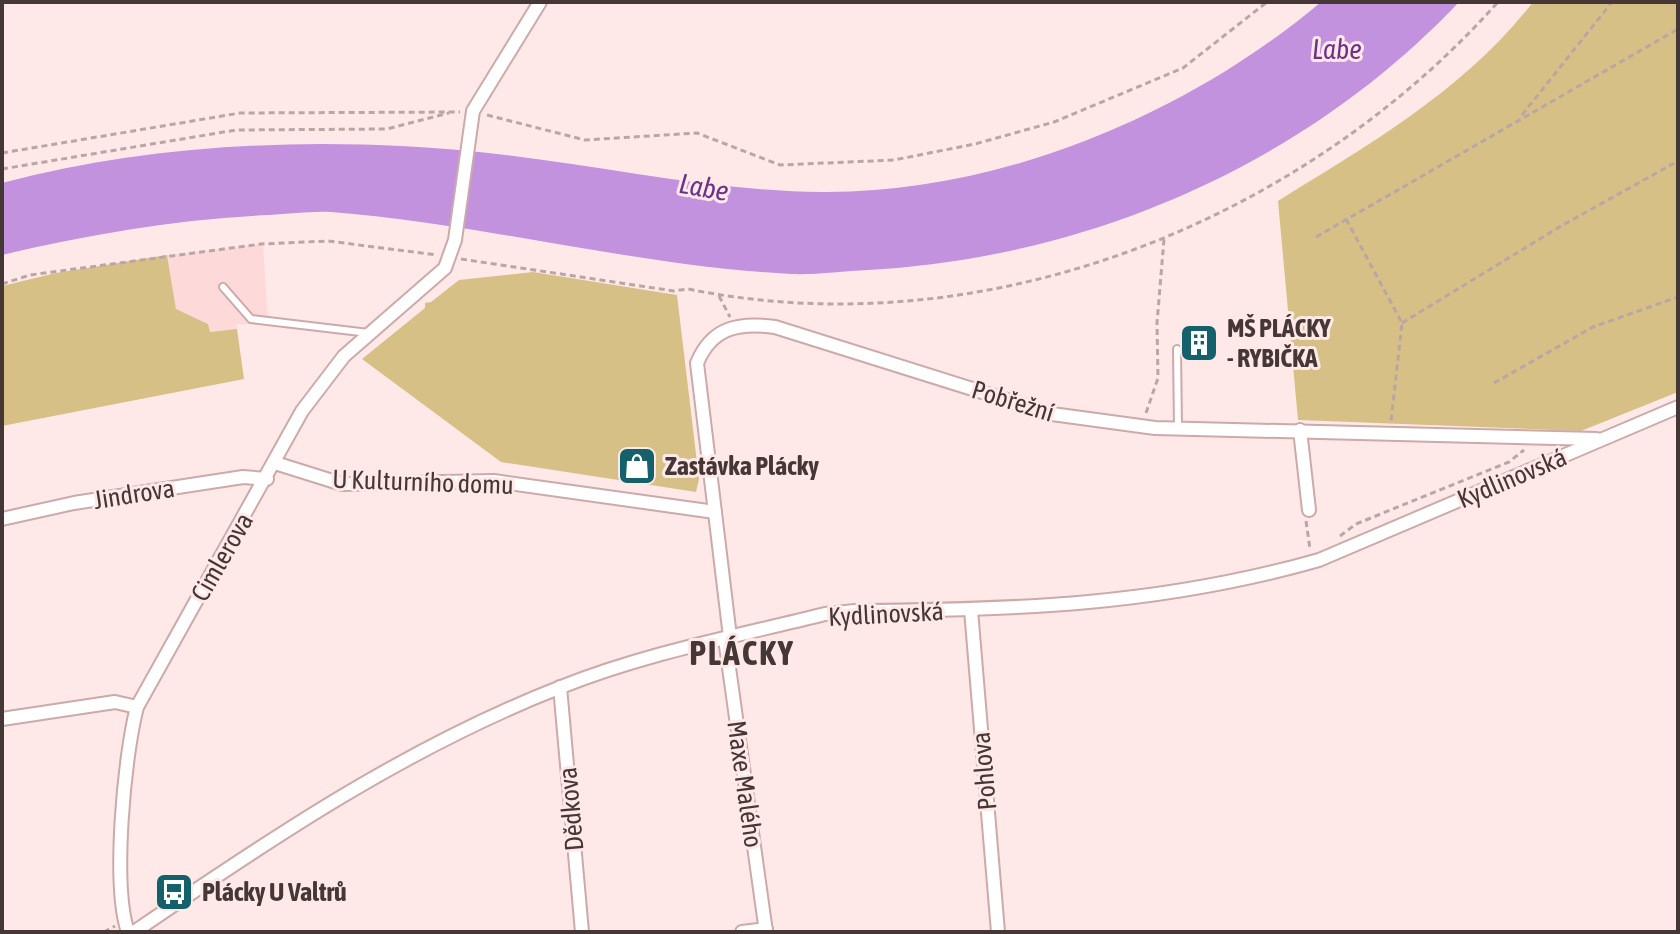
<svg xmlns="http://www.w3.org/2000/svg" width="1680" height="934" font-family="'Asap Condensed',sans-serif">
  <rect width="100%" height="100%" fill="#ffe9e8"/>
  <polygon fill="#fddad9" points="263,244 268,324 237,324 237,329 209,332 208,324 176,309 167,255"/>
  <g fill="#d7c086">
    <path d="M1533,2H1678V392L1581,431L1298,420L1278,201C1370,144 1466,89 1533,2Z"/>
    <polygon points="167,255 176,309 208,324 210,332 237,329 244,379 2,426 2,286 56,273"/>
    <polygon points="533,272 677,295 699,479 696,492 501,462 362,359 425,308 425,303 431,302 459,280"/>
  </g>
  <path fill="#c292de" d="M1321,2H1459C1306,164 1089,258 868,270C843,271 816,275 791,274C636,266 485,224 331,212C311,211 290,214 269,215C180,219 89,234 2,255V183C158,142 327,136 488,153C599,165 710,191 823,192C1000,193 1187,115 1321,2Z"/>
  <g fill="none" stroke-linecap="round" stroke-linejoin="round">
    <g stroke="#ccaaa9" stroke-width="10">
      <g id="service">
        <polyline points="223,287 251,319 369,333"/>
        <polyline points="1177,349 1178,429"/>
      </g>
    </g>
    <g stroke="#ccaaa9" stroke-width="16">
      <g id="minor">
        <polyline points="1300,430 1309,510"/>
        <polyline points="275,463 342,484 494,481 715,512"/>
        <polyline points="2,519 74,503 243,477 267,479"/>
        <polyline points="971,610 998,932"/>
        <path d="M730,637L697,363C712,327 739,322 775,327L1052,414L1155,428L1597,439"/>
        <polyline points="725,639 766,932"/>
        <polyline points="560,687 582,932"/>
        <polyline points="2,719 115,702 137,707"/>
        <path d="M128,932C112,886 124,757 137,707L302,411L344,356L445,268L455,240L473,111L540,2"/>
        <path d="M134,932C270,839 407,747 561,687C646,653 737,636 825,614L855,611C1017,610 1161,605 1319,560L1678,407"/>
        <polyline points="742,932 766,929"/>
      </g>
    </g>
    <g stroke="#b9a6a5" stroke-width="3" stroke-dasharray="6 4" stroke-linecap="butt">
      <polyline points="487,115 585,140 697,133 780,165 894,160 975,144 1054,122 1183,68 1267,2"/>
      <polyline points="1522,115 1612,2"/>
      <polyline points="2,153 240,113 460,112"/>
      <polyline points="2,169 236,130 387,129 449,113"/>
      <polyline points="1346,219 1402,323 1391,421"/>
      <polyline points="1316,237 1678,29"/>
      <path d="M461,259L674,291L688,289C983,349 1300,224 1498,2"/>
      <polyline points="2,284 30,275 261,244 328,241 437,255"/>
      <polyline points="719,296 730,317"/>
      <polyline points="1402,323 1561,226 1678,161"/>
      <polyline points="1494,383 1593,327 1678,297"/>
      <polyline points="1146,413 1158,378 1157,323 1164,239"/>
      <polyline points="1306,521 1310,549"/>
      <polyline points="1340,536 1356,524 1509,462 1524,450"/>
      <polyline points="104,932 115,926"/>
    </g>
    <use href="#service" stroke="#fff" stroke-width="6"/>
    <use href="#minor" stroke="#fff" stroke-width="12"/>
  </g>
  <defs>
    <g id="building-square" transform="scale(2)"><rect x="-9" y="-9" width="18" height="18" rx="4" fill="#14616c" stroke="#ffe9e8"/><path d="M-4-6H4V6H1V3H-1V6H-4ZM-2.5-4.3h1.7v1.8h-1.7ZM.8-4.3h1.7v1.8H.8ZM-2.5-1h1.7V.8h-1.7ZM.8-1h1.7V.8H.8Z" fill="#fff"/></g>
    <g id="shop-square" transform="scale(2)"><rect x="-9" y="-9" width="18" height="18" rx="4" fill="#14616c" stroke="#ffe9e8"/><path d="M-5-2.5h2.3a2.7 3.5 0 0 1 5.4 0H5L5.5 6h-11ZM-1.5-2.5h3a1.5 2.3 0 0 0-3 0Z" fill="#fff"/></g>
    <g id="bus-square" transform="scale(2)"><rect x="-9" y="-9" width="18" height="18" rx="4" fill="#14616c" stroke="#ffe9e8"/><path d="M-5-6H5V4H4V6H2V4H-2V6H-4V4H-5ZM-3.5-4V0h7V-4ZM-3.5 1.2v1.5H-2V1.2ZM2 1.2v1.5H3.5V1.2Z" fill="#fff"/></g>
  </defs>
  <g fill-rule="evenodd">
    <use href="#building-square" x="1199" y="343"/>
    <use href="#shop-square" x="637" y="466"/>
    <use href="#bus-square" x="174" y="892"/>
  </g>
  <g text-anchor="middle" stroke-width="6" stroke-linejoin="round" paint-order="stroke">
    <g font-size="26" font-weight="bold" fill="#443736" stroke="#ffe9e8" text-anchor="start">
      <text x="1227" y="337">MŠ PLÁCKY<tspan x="1227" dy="30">- RYBIČKA</tspan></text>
      <text x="665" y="475">Zastávka Plácky</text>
      <text x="202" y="901">Plácky U Valtrů</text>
    </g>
    <g font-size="26" fill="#443736" stroke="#ffe9e8">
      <text transform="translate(1013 401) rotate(17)" y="9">Pobřežní</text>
      <text transform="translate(1512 478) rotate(-23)" y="9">Kydlinovská</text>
      <text transform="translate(423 482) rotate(2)" y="9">U Kulturního domu</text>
      <text transform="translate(134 494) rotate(-9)" y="9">Jindrova</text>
      <text transform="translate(222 557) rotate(-60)" y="9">Cimlerova</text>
      <text transform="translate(886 614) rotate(-3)" y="9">Kydlinovská</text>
      <text transform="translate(984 771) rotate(-95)" y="9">Pohlova</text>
      <text transform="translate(745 784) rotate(82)" y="9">Maxe Malého</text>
      <text transform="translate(571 809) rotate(-95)" y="9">Dědkova</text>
    </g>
    <g font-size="28" font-style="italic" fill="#6c318a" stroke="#ffe9e8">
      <text x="1337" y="59">Labe</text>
      <text transform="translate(704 187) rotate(10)" y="10">Labe</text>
    </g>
    <g font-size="34" font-weight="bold" letter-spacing="2" fill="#443736" stroke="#ffe9e8">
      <text x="742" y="665">PLÁCKY</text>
    </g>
  </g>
  <rect width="1680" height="934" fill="none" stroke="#443736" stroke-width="8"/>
</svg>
